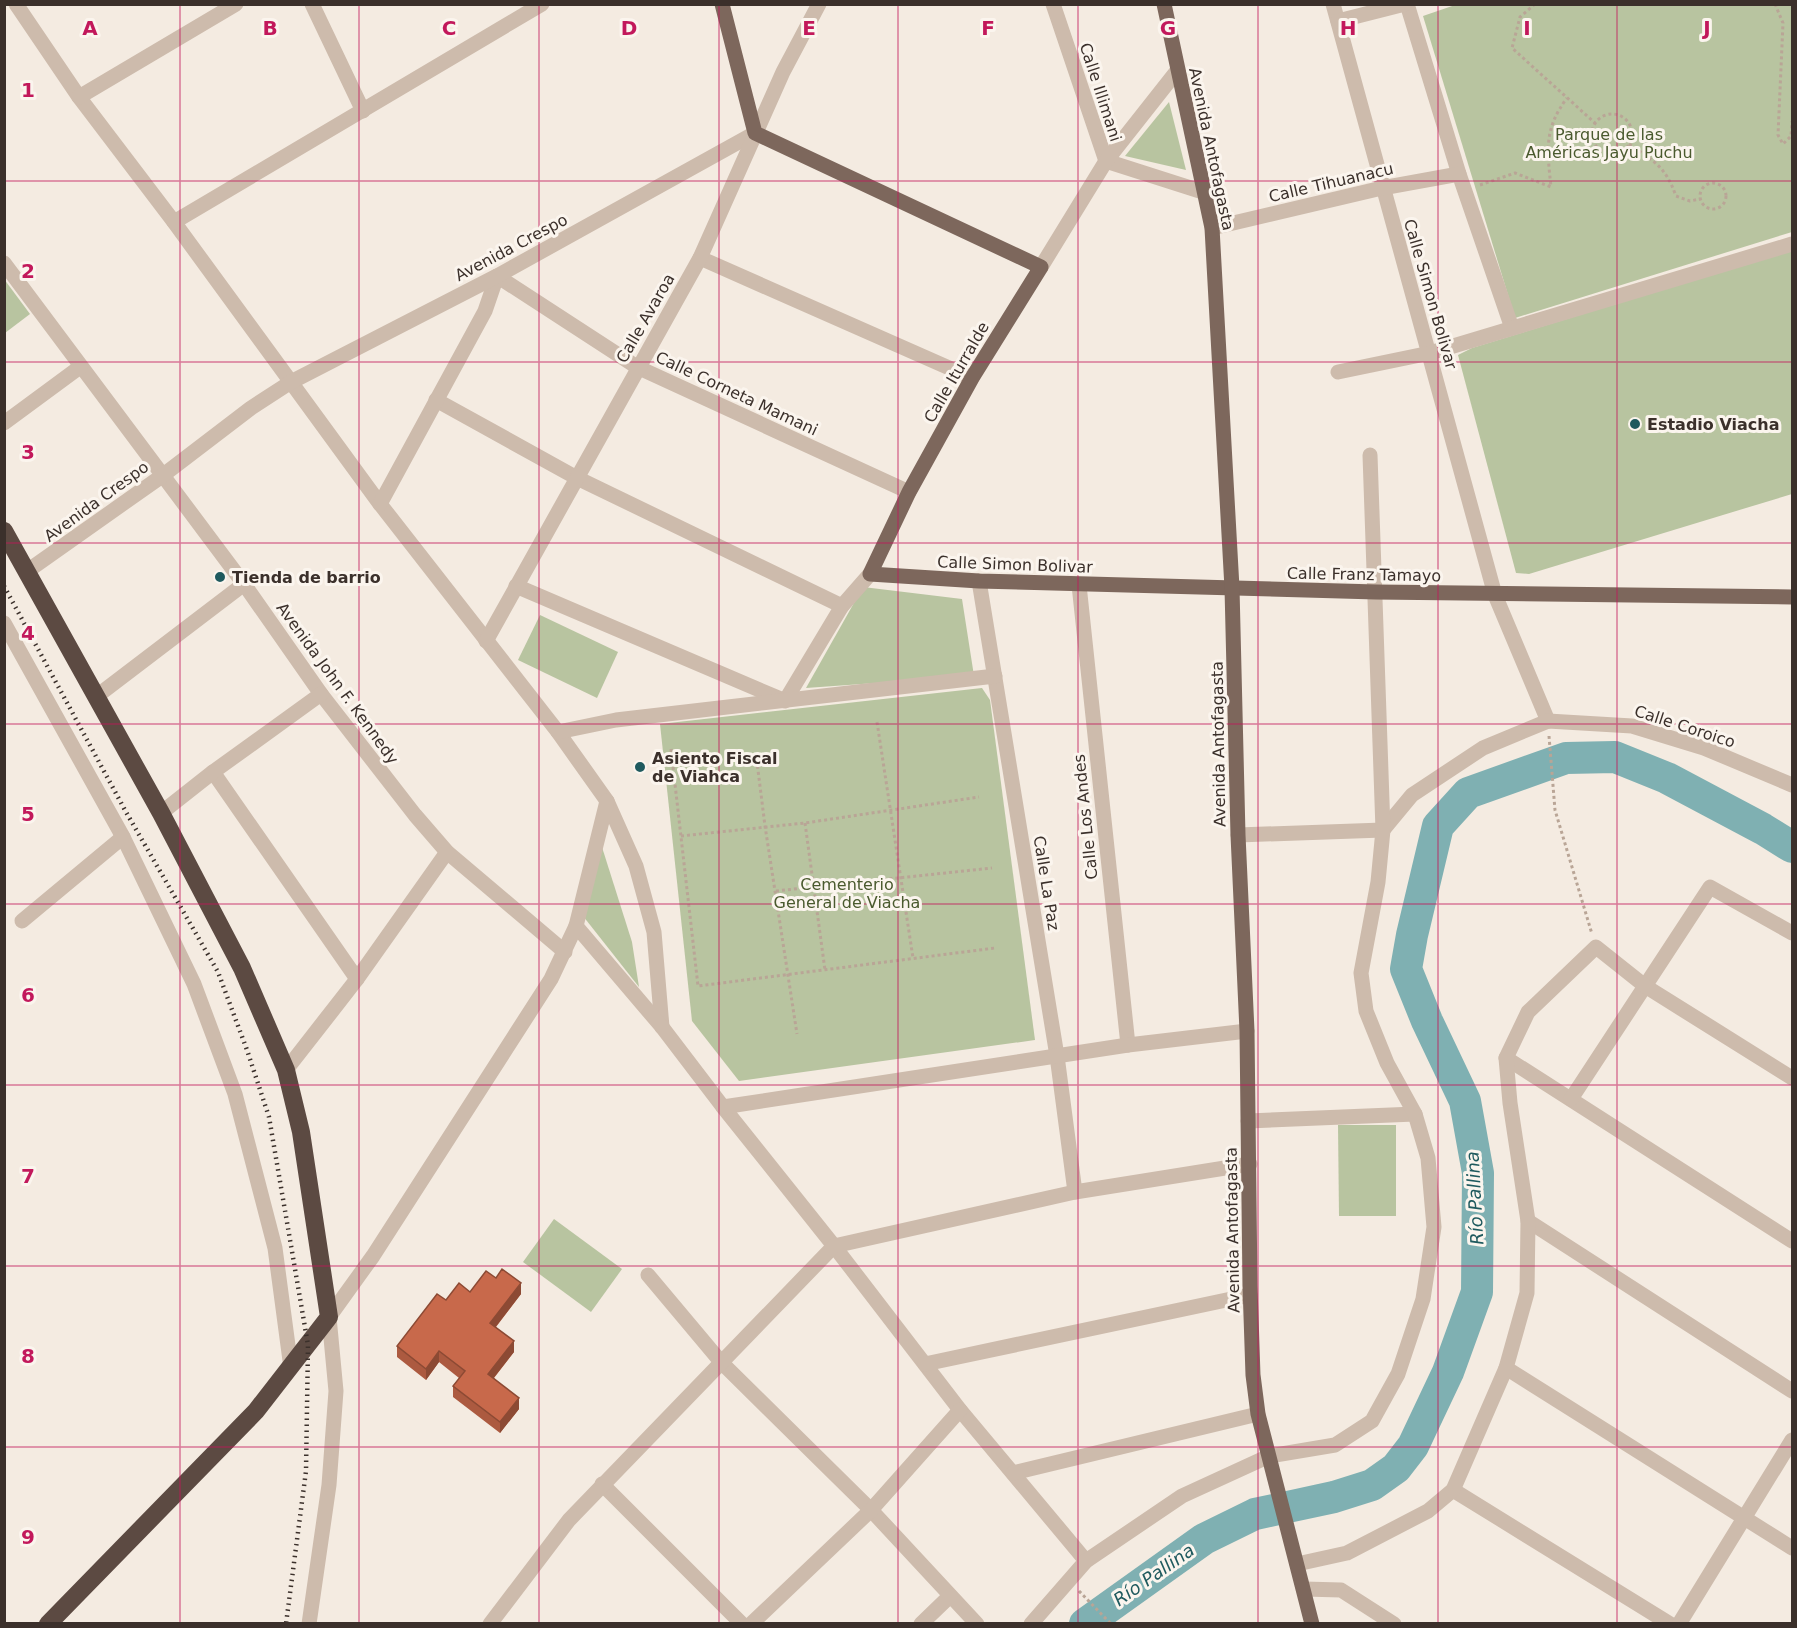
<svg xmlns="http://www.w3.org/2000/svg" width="1797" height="1628" font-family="'DejaVu Sans',sans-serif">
  <rect width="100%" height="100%" fill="#f4ebe1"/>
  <g fill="#b8c4a0">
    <polygon points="1458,4 1792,5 1792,232 1515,318 1423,16"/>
    <polygon points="1169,102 1186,170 1125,156"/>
    <polygon points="1792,250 1792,494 1529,574 1516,573 1458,355 1472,348"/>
    <polygon points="4,279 30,314 5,333 4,333"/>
    <polygon points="863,587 962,599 974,676 806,688"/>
    <polygon points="540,615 618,652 597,698 518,660"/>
    <polygon points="982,688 990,700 1035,1040 739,1081 692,1021 660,724"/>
    <polygon points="601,844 632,942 639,987 583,916"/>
    <polygon points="1338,1125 1396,1125 1396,1216 1339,1216"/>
    <polygon points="554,1219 622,1269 591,1312 523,1262"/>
  </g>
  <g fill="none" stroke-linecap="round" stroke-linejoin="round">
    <polyline stroke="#7fb0b2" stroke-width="32" points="1085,1624 1204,1539 1255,1514 1334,1497 1372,1485 1396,1468 1413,1446 1448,1372 1477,1292 1478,1173 1465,1101 1427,1021 1406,969 1412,935 1438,826 1468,793 1566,758 1615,757 1667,778 1763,829 1792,847"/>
    <g stroke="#b9a596" stroke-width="3" stroke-dasharray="3 3" stroke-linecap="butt">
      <polyline points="1535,4 1520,17 1512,48 1595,123"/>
      <polyline points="1775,4 1783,23 1778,135 1783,144 1791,136 1792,121"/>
      <circle cx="1612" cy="134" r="20"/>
      <path d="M1629,144C1655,162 1665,166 1676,196L1690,201L1700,199"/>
      <circle cx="1713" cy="196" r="13"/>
      <path d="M1480,185L1515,173L1551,187C1547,149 1544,129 1567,98"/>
      <polyline points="877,722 913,958"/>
      <polyline points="1549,736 1555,810 1592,934"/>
      <polyline points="671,749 698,986 995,948"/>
      <polyline points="756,754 765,826 797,1034"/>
      <polyline points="805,823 825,970"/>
      <polyline points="681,836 805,823 979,797"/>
      <polyline points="776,891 992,868"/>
      <polyline points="1079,1591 1111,1624"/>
    </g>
    <g stroke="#cdbbac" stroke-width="15">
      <polyline points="16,4 79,97 174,222 380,504 558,732 607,801 636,866 654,932 662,1027"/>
      <polyline points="312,4 363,111"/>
      <polyline points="1053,4 1106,161"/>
      <polyline points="1333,4 1495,595 1548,721"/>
      <polyline points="1407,4 1459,174 1512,328"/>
      <polyline points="1338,21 1405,4"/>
      <polyline points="79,97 236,4"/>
      <polyline points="1106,161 1203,192"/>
      <polyline points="174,222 542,4"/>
      <polyline points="1212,228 1382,188 1459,174"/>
      <polyline points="700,258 972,378"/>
      <polyline points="4,263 244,584 321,694 415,815 447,852 565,952"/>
      <polyline points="1041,267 1106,161 1177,71"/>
      <polyline points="1338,372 1430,353 1792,244"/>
      <polyline points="436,400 577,478 842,606"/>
      <polyline points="4,423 80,367"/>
      <polyline points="380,504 485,311 497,276 637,367 909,492"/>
      <polyline points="26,572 162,476 251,408 291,382 497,276 755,133"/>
      <polyline points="979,581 1057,1056 1075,1192"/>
      <polyline points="1079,585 1128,1045"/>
      <polyline points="516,586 783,700"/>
      <polyline points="4,623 123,837 194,984 235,1094 275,1248 291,1368"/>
      <polyline points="486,641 700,258 783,72 819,4"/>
      <polyline points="97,696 244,584"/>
      <polyline points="785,701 842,606 870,574"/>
      <polyline points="558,732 616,720 995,676"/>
      <polyline points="213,772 357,979"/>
      <polyline points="161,813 213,772 321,694"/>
      <polyline points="1238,835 1383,830 1412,795 1483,748 1548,721 1632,726 1704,748 1792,785"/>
      <polyline points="22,921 123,837"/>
      <polyline points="576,926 662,1027 723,1107 834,1246 960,1410 1086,1561"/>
      <polyline points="1506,1058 1792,1241"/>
      <polyline points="286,1070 357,979 447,852"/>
      <polyline points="1571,1099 1710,887 1792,933"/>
      <polyline points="723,1107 1128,1045 1247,1031"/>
      <polyline points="1248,1121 1415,1114"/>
      <polyline points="1528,1221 1792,1391"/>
      <polyline points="648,1275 721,1362 871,1510 977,1624"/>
      <polyline points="925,1364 1250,1295"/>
      <polyline points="1506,1368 1792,1548"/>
      <polyline points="1013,1473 1258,1414"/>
      <polyline points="602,1484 742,1624"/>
      <polyline points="1453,1490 1670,1624"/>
      <polyline points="1297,1564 1347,1553 1428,1511 1453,1490 1506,1368 1527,1293 1528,1221 1510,1103 1506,1058 1528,1012 1596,947 1645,986 1792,1078"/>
      <polyline points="1304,1589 1341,1590 1394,1624"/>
      <polyline points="309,1624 329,1485 336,1391 329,1317 373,1256 551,979 576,926 607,801"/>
      <polyline points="490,1624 569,1520 834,1246 1075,1192 1250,1164"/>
      <polyline points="751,1624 871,1510 960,1410"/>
      <polyline points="921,1624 950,1596"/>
      <polyline points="1031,1624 1086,1561 1182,1496 1269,1456 1335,1445 1372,1421 1398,1374 1423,1299 1434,1227 1428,1158 1415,1114 1387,1063 1366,1011 1361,973 1378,882 1383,830 1370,455"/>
      <polyline points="1679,1624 1792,1440"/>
    </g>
    <g stroke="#7d675c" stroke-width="15">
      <polyline points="722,4 755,133 1041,267 972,378 909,492 870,574 979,581 1376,592 1792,597"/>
      <polyline points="1164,4 1212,228 1232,588 1238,835 1247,1031 1250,1286 1253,1375 1258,1414 1312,1624"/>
    </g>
    <polyline stroke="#5c4a42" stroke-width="18" points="4,531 161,813 242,968 286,1070 301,1132 329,1317 256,1411 48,1624"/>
    <polyline stroke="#3b302b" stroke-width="4.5" stroke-dasharray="1.5 4.5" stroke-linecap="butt" points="4,586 126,812 218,972 247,1050 269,1117 308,1345 306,1471 286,1624"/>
  </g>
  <polygon fill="#ac5a40" points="470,1292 521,1294 496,1327 514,1352 494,1378 519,1409 500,1433 453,1397 453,1386 459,1378 439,1362 426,1380 397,1357 397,1346 446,1300"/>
  <g fill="#8c4a34">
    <polygon points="521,1283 521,1294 490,1334 490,1323"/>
    <polygon points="514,1341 514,1352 488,1385 488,1374"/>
    <polygon points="439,1351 439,1362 426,1380 426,1369"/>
    <polygon points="519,1398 519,1409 500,1433 500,1422"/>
  </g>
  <polygon fill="#c8694b" stroke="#8c4a34" stroke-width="1.5" points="502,1269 521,1283 490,1323 514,1341 488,1374 519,1398 500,1422 453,1386 465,1371 439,1351 426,1369 397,1346 437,1294 446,1300 459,1283 470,1292 486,1271 496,1278"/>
  <path fill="none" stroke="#c2185b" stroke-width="1.5" stroke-opacity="0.55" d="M180,4V1624M359,4V1624M539,4V1624M719,4V1624M898,4V1624M1078,4V1624M1258,4V1624M1438,4V1624M1617,4V1624M4,181H1792M4,362H1792M4,543H1792M4,724H1792M4,904H1792M4,1085H1792M4,1266H1792M4,1447H1792"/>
  <g fill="#1f5a5e" stroke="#fbf5ee" stroke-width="2">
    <circle cx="1635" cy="424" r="6"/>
    <circle cx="220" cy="577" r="6"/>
    <circle cx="640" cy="767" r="6"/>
  </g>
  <g text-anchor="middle" stroke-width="6" stroke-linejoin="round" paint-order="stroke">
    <g font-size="16" fill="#3b302b" stroke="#fbf5ee">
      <text transform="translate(1101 92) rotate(72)" y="6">Calle Illimani</text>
      <text transform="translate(1212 149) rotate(78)" y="6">Avenida Antofagasta</text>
      <text transform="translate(1331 182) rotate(-13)" y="6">Calle Tihuanacu</text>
      <text transform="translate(511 247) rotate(-28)" y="6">Avenida Crespo</text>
      <text transform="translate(1431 294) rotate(74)" y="6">Calle Simon Bolivar</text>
      <text transform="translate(645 318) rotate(-60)" y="6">Calle Avaroa</text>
      <text transform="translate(956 372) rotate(-60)" y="6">Calle Iturralde</text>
      <text transform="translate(737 393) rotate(25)" y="6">Calle Corneta Mamani</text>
      <text transform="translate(96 501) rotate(-36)" y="6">Avenida Crespo</text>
      <text transform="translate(1015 564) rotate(2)" y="6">Calle Simon Bolivar</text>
      <text transform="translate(1364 574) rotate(1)" y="6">Calle Franz Tamayo</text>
      <text transform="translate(338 683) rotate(54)" y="6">Avenida John F. Kennedy</text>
      <text transform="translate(1685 726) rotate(18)" y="6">Calle Coroico</text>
      <text transform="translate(1218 744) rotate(-91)" y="6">Avenida Antofagasta</text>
      <text transform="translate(1085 817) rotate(-96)" y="6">Calle Los Andes</text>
      <text transform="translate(1047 883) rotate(81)" y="6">Calle La Paz</text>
      <text transform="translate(1232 1230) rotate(-91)" y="6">Avenida Antofagasta</text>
    </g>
    <g font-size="16" fill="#4a5a2e" stroke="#fbf5ee">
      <text x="1609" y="140">Parque de las<tspan x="1609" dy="18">Américas Jayu Puchu</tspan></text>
      <text x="847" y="890">Cementerio<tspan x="847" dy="18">General de Viacha</tspan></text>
    </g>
    <g font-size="16" font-weight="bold" fill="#3b302b" stroke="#fbf5ee" text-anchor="start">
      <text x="1647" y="430">Estadio Viacha</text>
      <text x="232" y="583">Tienda de barrio</text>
      <text x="652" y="764">Asiento Fiscal<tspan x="652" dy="18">de Viahca</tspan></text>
    </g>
    <g font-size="18" font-style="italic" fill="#1f5a5e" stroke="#fbf5ee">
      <text transform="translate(1475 1198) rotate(-93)" y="6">Río Pallina</text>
      <text transform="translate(1154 1575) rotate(-35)" y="6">Río Pallina</text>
    </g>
  </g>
  <g font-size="20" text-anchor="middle" font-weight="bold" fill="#c2185b" stroke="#fbf5ee" stroke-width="6" stroke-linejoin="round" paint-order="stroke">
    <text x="90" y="35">A</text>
    <text x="270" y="35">B</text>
    <text x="449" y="35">C</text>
    <text x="629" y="35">D</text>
    <text x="809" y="35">E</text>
    <text x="988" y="35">F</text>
    <text x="1168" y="35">G</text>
    <text x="1348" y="35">H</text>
    <text x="1527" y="35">I</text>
    <text x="1707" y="35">J</text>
    <text x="28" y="97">1</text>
    <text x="28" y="278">2</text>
    <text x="28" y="459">3</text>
    <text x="28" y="640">4</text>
    <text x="28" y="821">5</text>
    <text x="28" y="1002">6</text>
    <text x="28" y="1183">7</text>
    <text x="28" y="1363">8</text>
    <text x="28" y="1544">9</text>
  </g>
  <rect width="1797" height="1628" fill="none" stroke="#3b302b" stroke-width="12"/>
</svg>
